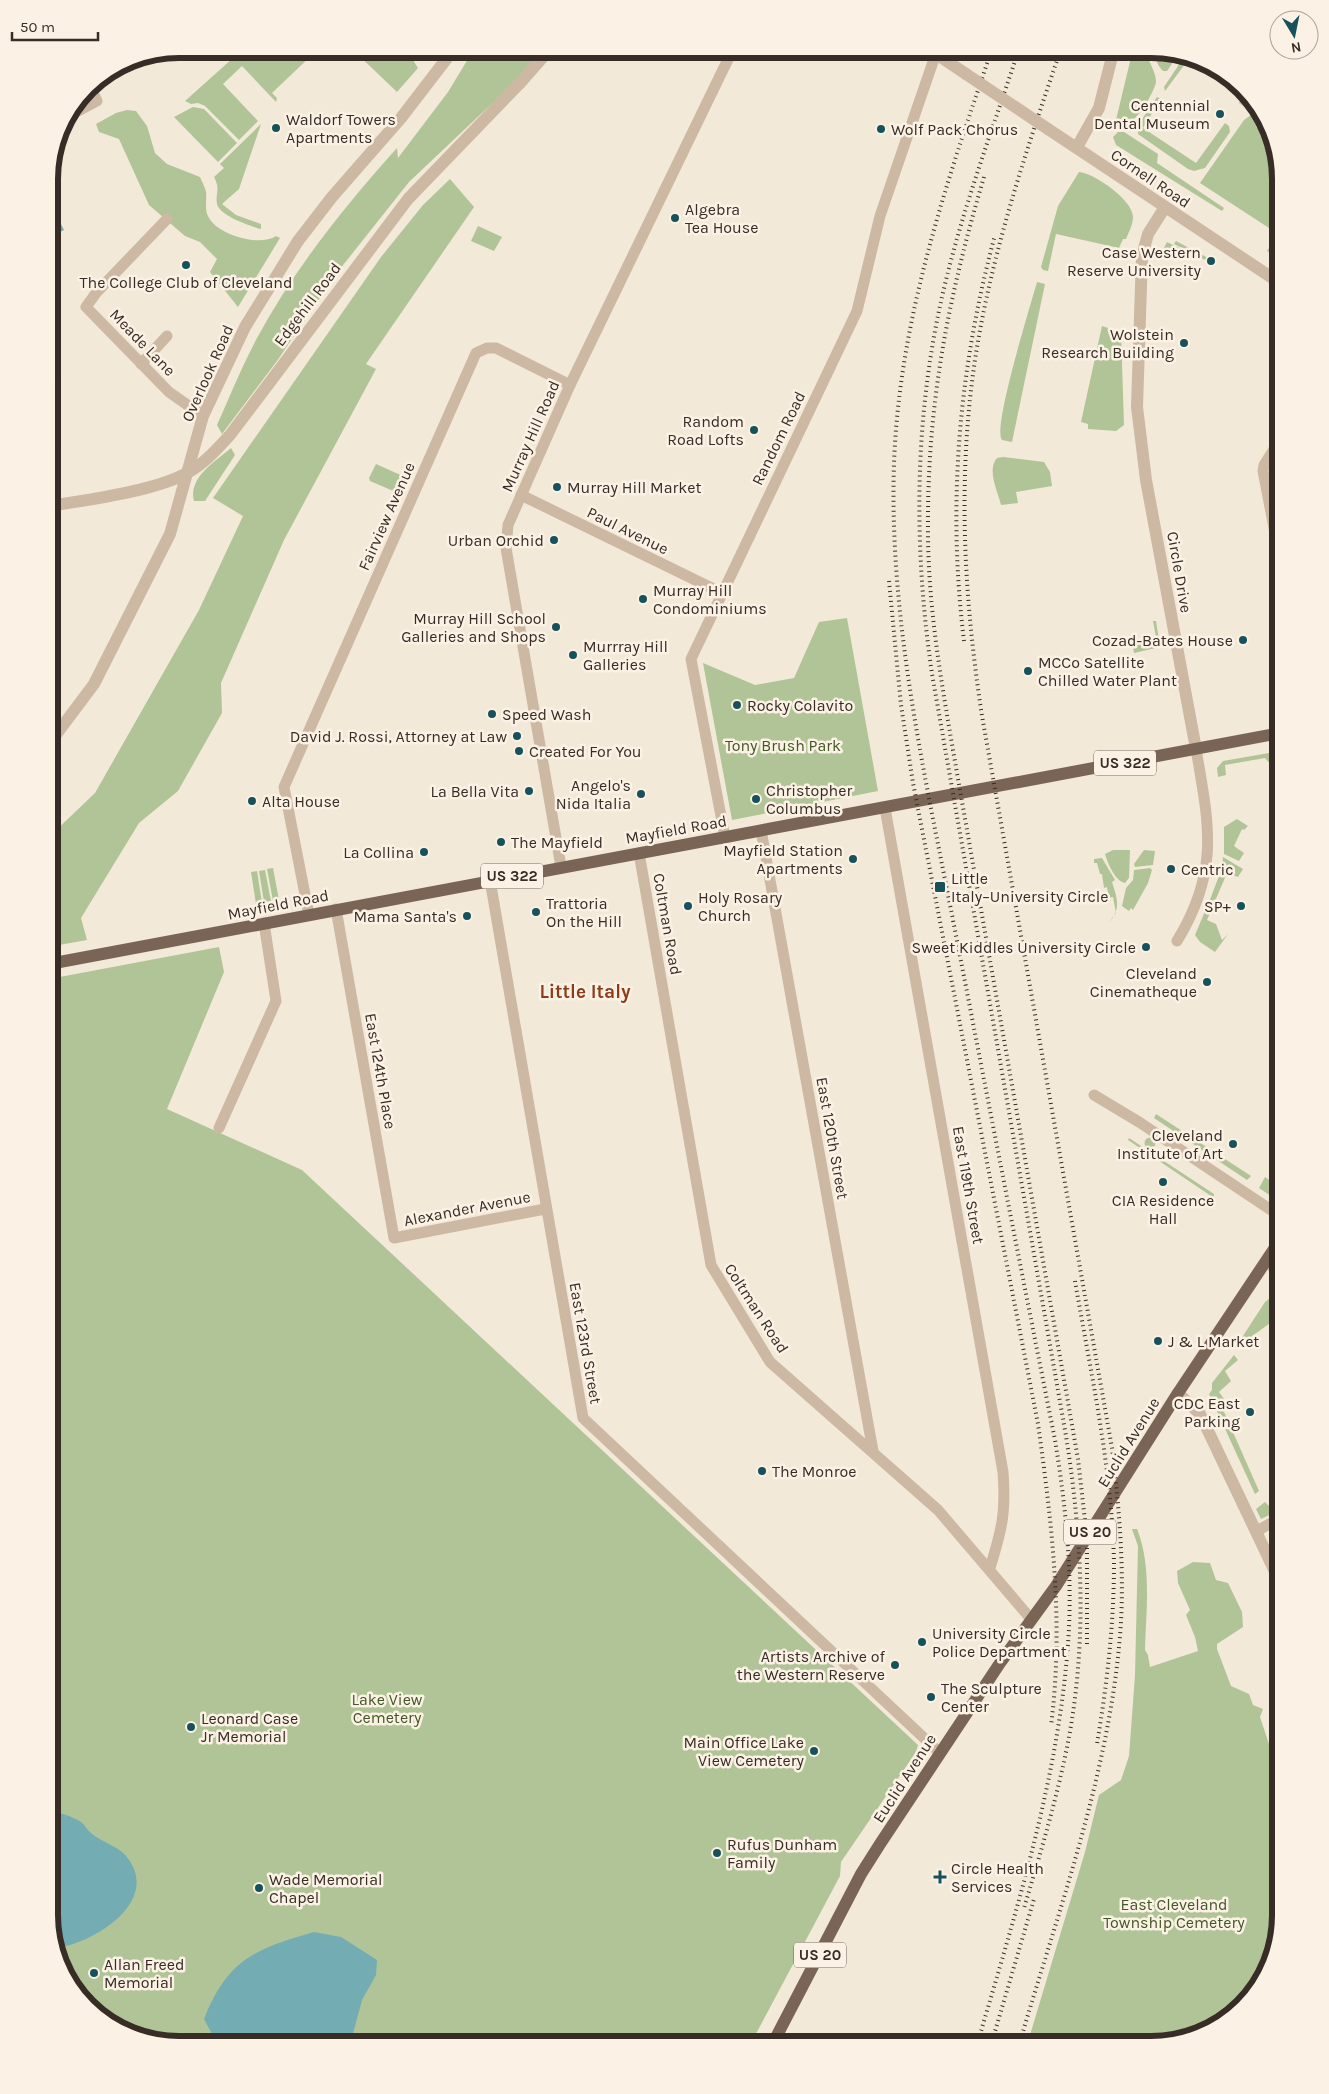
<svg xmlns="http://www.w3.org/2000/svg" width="1329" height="2094" font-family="Karla,sans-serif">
  <rect width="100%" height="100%" fill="#f3e9d8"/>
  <g fill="#b1c497">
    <polygon points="243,49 307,49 313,54 272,93 277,98 276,102 242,66 223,84 258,121 239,140 205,106 198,103 191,104 185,101"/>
    <polygon points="352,49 406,49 418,68 397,92"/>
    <path d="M474,49H543L517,80L409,182L336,274L277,361L222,434L217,425C230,396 242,366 257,338C295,268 344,207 397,148L398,158L448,92Z"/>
    <polygon points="630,49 657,49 651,59"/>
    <path d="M1133,49H1152L1149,60C1152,68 1156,74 1156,82C1155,90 1139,118 1131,121C1127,124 1121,121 1116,120Z"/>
    <path d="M1160,49L1178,55L1167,71H1163C1156,64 1154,57 1160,49Z"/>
    <path d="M1184,57C1210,66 1232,82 1250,102L1246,108L1239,103L1243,95L1188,60L1165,91L1164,87Z"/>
    <polygon points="1157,97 1161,99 1143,128 1196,163 1225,123 1229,126 1230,132 1205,168 1194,171 1188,169 1138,134 1138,125"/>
    <polygon points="193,107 204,109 237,143 218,162 174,117"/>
    <path d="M127,110L136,111L147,126L155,153L167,164L200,177C202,182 205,187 206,192C207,201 204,210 209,218C219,235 259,247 276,236L280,238L238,307L210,272L217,259L200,242L185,236L149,205L119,139L99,132L96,124L116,113Z"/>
    <polygon points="1251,115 1260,121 1256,127 1270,137 1280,179 1280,211 1269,228 1200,183 1244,120"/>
    <path d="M261,124L239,189L222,204L236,215L261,224V229C250,226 220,216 217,204C215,193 221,190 214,177L224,168L220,164Z"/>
    <polygon points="1118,132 1124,132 1158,154 1157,163 1224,208 1222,211 1116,145 1113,137"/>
    <path d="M1079,172C1094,173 1133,200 1133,217C1133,224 1129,232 1126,239H1123L1119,248L1056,234L1048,271L1043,270L1041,267L1058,206Z"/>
    <polygon points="450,179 474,207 366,364 376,369 284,540 221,683 222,713 178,791 139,823 81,918 87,940 59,945 49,890 49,837 95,793 199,610 243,516 213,498 381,257 423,205"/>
    <polygon points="478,226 502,237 494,251 471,241"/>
    <polygon points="1280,232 1280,260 1267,251"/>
    <polygon points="1176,241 1212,260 1211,263 1174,244"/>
    <polygon points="1167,242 1189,253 1189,255 1188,257 1164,248"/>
    <path d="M1037,282L1045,284L1012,442L1002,440C992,429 1031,304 1037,282Z"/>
    <polygon points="1102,326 1121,332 1124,425 1116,431 1088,429 1088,424 1081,422"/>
    <path d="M231,448L235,455L205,501H194C188,477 216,461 231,448Z"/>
    <path d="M1003,457L1044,462L1050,472L1052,486L1016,492L1018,503L1001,505C999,494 986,470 997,458Z"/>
    <polygon points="376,464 405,477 398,493 370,481 369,478"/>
    <polygon points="847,618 878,791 732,820 703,663 755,685 794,678 819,622"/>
    <polygon points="1153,621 1156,621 1160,647 1134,653 1132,642 1156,637"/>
    <polygon points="1280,751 1280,767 1271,765 1265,758 1225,765 1226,775 1218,777 1217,768 1223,761"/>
    <polygon points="1237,819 1248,826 1244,830 1242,829 1234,846 1244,853 1239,861 1224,854 1224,827"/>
    <path d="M1113,850H1130L1129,878L1125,883C1115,881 1108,864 1105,854Z"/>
    <polygon points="1144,850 1155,851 1153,865 1135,867 1134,864"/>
    <polygon points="1223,857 1243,869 1238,877 1227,873 1207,920 1216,924 1222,940 1228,934 1215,952 1200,942 1195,935 1211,897 1222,868"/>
    <path d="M1102,858L1115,880L1112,882C1117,898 1122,910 1108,923L1116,913L1113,897L1109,898L1107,887L1104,888L1102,874H1100L1097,863H1094V859Z"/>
    <polygon points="273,868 279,900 273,901 267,869"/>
    <polygon points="1150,868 1152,870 1148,883 1133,910 1131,908 1129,911 1122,906 1126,888 1133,880 1134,870"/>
    <polygon points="265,870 271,901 264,902 259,871"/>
    <polygon points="257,871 262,903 256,904 251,872"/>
    <polygon points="219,947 224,972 167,1109 302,1170 918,1745 916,1752 841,1862 840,1876 750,2045 171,2045 107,2023 62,1973 49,1915 49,979"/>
    <polygon points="1156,1114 1251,1176 1247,1180 1154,1118"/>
    <circle cx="1150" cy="1143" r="5.5"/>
    <polygon points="1129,1138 1214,1194 1214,1198 1128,1140"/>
    <polygon points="1265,1177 1272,1182 1276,1178 1280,1181 1280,1199 1274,1198 1259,1188"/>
    <polygon points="1275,1294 1280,1296 1280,1316 1241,1344 1241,1339 1265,1302"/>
    <polygon points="1234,1355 1238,1360 1225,1371 1231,1381 1219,1392 1224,1399 1221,1405 1259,1491 1255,1494 1209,1394 1212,1390 1212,1383"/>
    <polygon points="1265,1502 1272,1509 1280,1505 1280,1510 1261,1519 1256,1509"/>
    <path d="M1132,1529H1137C1152,1566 1146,1611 1145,1650L1148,1655L1150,1667L1198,1651L1195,1637L1186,1615L1190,1610L1178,1583L1177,1571L1193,1562L1210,1563L1216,1580L1228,1583L1242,1612L1243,1627L1217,1644V1649L1231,1686L1249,1694L1253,1705L1263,1709L1260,1717L1270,1747L1280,1749V1915L1258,1987L1208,2032L1150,2045H1027L1085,1852L1099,1795L1121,1780L1129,1756L1135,1675L1138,1546Z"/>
  </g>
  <polygon fill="#eddbbd" points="1280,696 1280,715 1271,722 1270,717"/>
  <g fill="#74acb3">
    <polygon points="54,211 64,230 52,236 49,229 49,213"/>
    <path d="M49,1811C56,1811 74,1817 81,1822C85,1825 87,1830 91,1833C101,1842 118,1846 126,1856C163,1900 95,1943 56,1948L49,1915Z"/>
    <path d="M314,1932L341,1937L377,1960L376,1975L362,2000L350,2045H228L214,2038L204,2019C228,1959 255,1949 314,1932Z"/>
  </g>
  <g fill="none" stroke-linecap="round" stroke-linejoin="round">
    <g stroke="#cdb9a3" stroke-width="11">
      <polyline points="67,117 97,101 89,85"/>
      <polyline points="167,219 96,293 86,307 169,392 203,416"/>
      <polyline points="141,364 167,336"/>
      <polyline points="521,495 722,593"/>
      <polyline points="1280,559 1263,471 1264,465 1280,440"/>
      <path d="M885,808L1003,1472C1006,1513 1002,1529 990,1568"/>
      <polyline points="761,830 873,1451"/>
      <polyline points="725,837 691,659 857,311 880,216 936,53"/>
      <polyline points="639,853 711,1265 770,1362 938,1510 1031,1619"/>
      <polyline points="561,867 506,548 508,525 570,385 733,49"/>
      <polyline points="490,880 583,1418 940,1753"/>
      <polyline points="336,909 394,1238 545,1209"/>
      <polyline points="309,915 284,787 476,353 487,348 496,348 570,385"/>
      <path d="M1177,941C1220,871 1209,825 1196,749"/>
      <polyline points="1094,1095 1139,1122 1280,1216"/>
      <polyline points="219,1128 276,1001 264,923"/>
      <polyline points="1267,1260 1280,1277"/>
      <polyline points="1257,1531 1280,1518"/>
    </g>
    <g stroke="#cdb9a3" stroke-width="12">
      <polyline points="929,49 966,74"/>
      <polyline points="1048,129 1280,283"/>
      <polyline points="1077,147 1099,108 1114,49"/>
      <polyline points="1165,207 1148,234 1142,256 1137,407 1146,480 1196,749"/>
      <path d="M49,506C87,500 155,491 187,473C204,464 217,449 230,435L408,199L521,82L550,49"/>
      <polyline points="49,744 94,684 170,534 203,416 245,327 298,241 332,197 401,118 454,49"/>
      <polyline points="1178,1393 1200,1414 1280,1582"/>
    </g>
    <g stroke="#7a6455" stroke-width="12">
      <polyline points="49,964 1280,733"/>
      <polyline points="772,2045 861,1874 880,1844 1000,1663 1056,1586 1178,1393 1280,1240"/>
    </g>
    <g stroke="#372c26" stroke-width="4" stroke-dasharray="1 4" stroke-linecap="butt">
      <path d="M1019,49C991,134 959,218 940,306C914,427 914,551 932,674L1066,1436C1083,1543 1088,1651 1065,1757C1054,1808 1039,1858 1024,1908"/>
      <path d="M984,177C948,298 927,404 928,531C928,614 944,697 958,779L1078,1459L1087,1538V1645"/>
      <path d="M889,581L901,705L913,783L1038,1424C1052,1524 1064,1624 1051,1726"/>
      <path d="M964,641C947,503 959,368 995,235"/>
      <path d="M1075,1281C1091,1374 1112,1468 1114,1563C1114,1624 1107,1684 1097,1744"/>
      <path d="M977,2045C1015,1914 1058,1781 1068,1644C1073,1576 1066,1507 1055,1440C1020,1265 986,1090 952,915C923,767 889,616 894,464C899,320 946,184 992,49"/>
      <polyline points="991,2045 1034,1899"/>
      <path d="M1019,2045C1059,1908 1112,1766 1121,1622C1124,1564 1119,1506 1112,1448L982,716C962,585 956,455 981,325C999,231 1030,139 1061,49"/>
    </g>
    <polyline stroke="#cdb9a3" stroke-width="12" points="966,74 1048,129"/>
  </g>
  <g fill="#17525c" stroke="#fbf2e5" stroke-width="2">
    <circle cx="1220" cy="114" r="5"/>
    <circle cx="276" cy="128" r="5"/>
    <circle cx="881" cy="129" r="5"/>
    <circle cx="675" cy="218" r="5"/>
    <circle cx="1211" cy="261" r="5"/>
    <circle cx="186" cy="265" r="5"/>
    <circle cx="1184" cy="343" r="5"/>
    <circle cx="754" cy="430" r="5"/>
    <circle cx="557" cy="487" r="5"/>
    <circle cx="554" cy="540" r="5"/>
    <circle cx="643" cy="599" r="5"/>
    <circle cx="556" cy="627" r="5"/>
    <circle cx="1243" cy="640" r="5"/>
    <circle cx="573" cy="655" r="5"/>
    <circle cx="1028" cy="671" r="5"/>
    <circle cx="737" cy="705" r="5"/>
    <circle cx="492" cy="714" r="5"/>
    <circle cx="517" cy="736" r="5"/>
    <circle cx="519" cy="751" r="5"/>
    <circle cx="529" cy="791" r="5"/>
    <circle cx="641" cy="794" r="5"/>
    <circle cx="756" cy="799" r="5"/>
    <circle cx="252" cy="801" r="5"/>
    <circle cx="501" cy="842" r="5"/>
    <circle cx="424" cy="852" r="5"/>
    <circle cx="853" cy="859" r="5"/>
    <circle cx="1171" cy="869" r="5"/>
    <rect x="934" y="881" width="12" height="12" rx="2.5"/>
    <circle cx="688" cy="906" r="5"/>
    <circle cx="1241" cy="906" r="5"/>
    <circle cx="536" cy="912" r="5"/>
    <circle cx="467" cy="916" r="5"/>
    <circle cx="1146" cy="947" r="5"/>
    <circle cx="1207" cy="982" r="5"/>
    <circle cx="1233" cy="1144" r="5"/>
    <circle cx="1163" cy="1182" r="5"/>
    <circle cx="1158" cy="1341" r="5"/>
    <circle cx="1250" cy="1412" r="5"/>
    <circle cx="762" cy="1471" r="5"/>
    <circle cx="922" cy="1642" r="5"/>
    <circle cx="895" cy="1665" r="5"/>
    <circle cx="931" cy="1697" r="5"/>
    <circle cx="191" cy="1727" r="5"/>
    <circle cx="814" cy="1751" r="5"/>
    <circle cx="717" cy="1853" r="5"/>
    <path d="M937.5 1869.5h5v5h5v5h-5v5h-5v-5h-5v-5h5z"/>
    <circle cx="259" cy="1888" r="5"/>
    <circle cx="94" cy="1973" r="5"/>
  </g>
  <g text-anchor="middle" stroke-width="5" stroke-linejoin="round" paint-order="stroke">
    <g fill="#fbf2e5" stroke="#72675f" stroke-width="1">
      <rect x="1094" y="750.5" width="62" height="25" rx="4"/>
      <rect x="481" y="863.5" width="62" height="25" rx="4"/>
      <rect x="1064" y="1519.5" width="52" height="25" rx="4"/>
      <rect x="794" y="1942.5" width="52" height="25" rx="4"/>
    </g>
    <g font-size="15" font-weight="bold" fill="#372c26">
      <text x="1125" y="768">US 322</text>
      <text x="512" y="881">US 322</text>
      <text x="1090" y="1537">US 20</text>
      <text x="820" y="1960">US 20</text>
    </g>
    <g font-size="16" fill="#372c26" stroke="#fbf2e5" text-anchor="start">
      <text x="1210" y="111" text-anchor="end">Centennial<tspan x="1210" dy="18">Dental Museum</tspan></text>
      <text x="286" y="125">Waldorf Towers<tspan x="286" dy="18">Apartments</tspan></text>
      <text x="891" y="135">Wolf Pack Chorus</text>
      <text x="685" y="215">Algebra<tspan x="685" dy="18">Tea House</tspan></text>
      <text x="1201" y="258" text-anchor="end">Case Western<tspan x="1201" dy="18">Reserve University</tspan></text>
      <text x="186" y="288" text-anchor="middle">The College Club of Cleveland</text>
      <text x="1174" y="340" text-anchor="end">Wolstein<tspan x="1174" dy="18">Research Building</tspan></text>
      <text x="744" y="427" text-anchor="end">Random<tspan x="744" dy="18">Road Lofts</tspan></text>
      <text x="567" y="493">Murray Hill Market</text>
      <text x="544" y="546" text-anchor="end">Urban Orchid</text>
      <text x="653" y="596">Murray Hill<tspan x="653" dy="18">Condominiums</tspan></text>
      <text x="546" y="624" text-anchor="end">Murray Hill School<tspan x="546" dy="18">Galleries and Shops</tspan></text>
      <text x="1233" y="646" text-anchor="end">Cozad-Bates House</text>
      <text x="583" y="652">Murrray Hill<tspan x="583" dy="18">Galleries</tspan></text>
      <text x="1038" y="668">MCCo Satellite<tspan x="1038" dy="18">Chilled Water Plant</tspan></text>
      <text x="747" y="711">Rocky Colavito</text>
      <text x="502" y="720">Speed Wash</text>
      <text x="507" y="742" text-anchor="end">David J. Rossi, Attorney at Law</text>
      <text x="529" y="757">Created For You</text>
      <text x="631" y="791" text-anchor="end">Angelo's<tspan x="631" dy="18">Nida Italia</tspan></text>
      <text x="766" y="796">Christopher<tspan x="766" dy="18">Columbus</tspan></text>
      <text x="519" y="797" text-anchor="end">La Bella Vita</text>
      <text x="262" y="807">Alta House</text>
      <text x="511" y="848">The Mayfield</text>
      <text x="843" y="856" text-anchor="end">Mayfield Station<tspan x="843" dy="18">Apartments</tspan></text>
      <text x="414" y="858" text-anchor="end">La Collina</text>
      <text x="1181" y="875">Centric</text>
      <text x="951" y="884">Little<tspan x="951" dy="18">Italy–University Circle</tspan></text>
      <text x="698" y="903">Holy Rosary<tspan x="698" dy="18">Church</tspan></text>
      <text x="546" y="909">Trattoria<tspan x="546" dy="18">On the Hill</tspan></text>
      <text x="1231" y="912" text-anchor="end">SP+</text>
      <text x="457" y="922" text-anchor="end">Mama Santa's</text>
      <text x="1136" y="953" text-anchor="end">Sweet Kiddles University Circle</text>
      <text x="1197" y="979" text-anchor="end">Cleveland<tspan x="1197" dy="18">Cinematheque</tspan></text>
      <text x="1223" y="1141" text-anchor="end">Cleveland<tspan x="1223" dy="18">Institute of Art</tspan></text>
      <text x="1163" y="1206" text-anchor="middle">CIA Residence<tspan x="1163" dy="18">Hall</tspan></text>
      <text x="1168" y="1347">J &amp; L Market</text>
      <text x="1240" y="1409" text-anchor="end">CDC East<tspan x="1240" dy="18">Parking</tspan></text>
      <text x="772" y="1477">The Monroe</text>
      <text x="932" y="1639">University Circle<tspan x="932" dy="18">Police Department</tspan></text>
      <text x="885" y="1662" text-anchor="end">Artists Archive of<tspan x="885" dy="18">the Western Reserve</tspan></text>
      <text x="941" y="1694">The Sculpture<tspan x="941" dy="18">Center</tspan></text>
      <text x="201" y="1724">Leonard Case<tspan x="201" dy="18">Jr Memorial</tspan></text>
      <text x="804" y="1748" text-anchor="end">Main Office Lake<tspan x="804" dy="18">View Cemetery</tspan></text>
      <text x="727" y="1850">Rufus Dunham<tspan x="727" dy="18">Family</tspan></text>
      <text x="951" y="1874">Circle Health<tspan x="951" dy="18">Services</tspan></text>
      <text x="269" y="1885">Wade Memorial<tspan x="269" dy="18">Chapel</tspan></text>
      <text x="104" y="1970">Allan Freed<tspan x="104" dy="18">Memorial</tspan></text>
    </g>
    <g font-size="16" fill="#372c26" stroke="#fbf2e5">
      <text transform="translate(1151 178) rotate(34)" y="6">Cornell Road</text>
      <text transform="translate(307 304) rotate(-53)" y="6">Edgehill Road</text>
      <text transform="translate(143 342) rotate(46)" y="6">Meade Lane</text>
      <text transform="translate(207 373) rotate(-66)" y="6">Overlook Road</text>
      <text transform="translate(530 436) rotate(-66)" y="6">Murray Hill Road</text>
      <text transform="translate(778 438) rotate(-64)" y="6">Random Road</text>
      <text transform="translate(386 516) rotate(-66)" y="6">Fairview Avenue</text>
      <text transform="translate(628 530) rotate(26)" y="6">Paul Avenue</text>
      <text transform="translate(1180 572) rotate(80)" y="6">Circle Drive</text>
      <text transform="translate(676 829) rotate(-10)" y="6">Mayfield Road</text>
      <text transform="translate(278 904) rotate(-11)" y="6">Mayfield Road</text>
      <text transform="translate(668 924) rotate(80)" y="6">Coltman Road</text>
      <text transform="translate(381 1071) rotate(80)" y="6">East 124th Place</text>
      <text transform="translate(833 1138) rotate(80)" y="6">East 120th Street</text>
      <text transform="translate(969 1185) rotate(80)" y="6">East 119th Street</text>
      <text transform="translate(467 1208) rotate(-11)" y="6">Alexander Avenue</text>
      <text transform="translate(757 1308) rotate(57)" y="6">Coltman Road</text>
      <text transform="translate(586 1343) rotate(80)" y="6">East 123rd Street</text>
      <text transform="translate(1128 1442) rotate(-58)" y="6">Euclid Avenue</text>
      <text transform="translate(904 1778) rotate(-57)" y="6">Euclid Avenue</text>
    </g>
    <g font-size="16" fill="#425727" stroke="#fbf2e5">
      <text x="783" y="751">Tony Brush Park</text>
      <text x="387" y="1705">Lake View<tspan x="387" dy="18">Cemetery</tspan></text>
      <text x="1174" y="1910">East Cleveland<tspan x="1174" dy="18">Township Cemetery</tspan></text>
    </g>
    <g font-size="19" font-weight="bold" fill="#8d3c17" stroke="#fbf2e5">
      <text x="585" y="998">Little Italy</text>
    </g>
  </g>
  <path d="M0 0H1329V2094H0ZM179 58H1151A121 121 0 0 1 1272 179V1915A121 121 0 0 1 1151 2036H179A121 121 0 0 1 58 1915V179A121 121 0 0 1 179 58Z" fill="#fbf2e5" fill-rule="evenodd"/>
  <path fill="none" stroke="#372c26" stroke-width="6" d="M179 58H1151A121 121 0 0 1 1272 179V1915A121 121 0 0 1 1151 2036H179A121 121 0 0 1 58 1915V179A121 121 0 0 1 179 58Z"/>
  <g transform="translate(1294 35) rotate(170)"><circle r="24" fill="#fbf2e5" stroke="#ada399"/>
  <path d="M0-4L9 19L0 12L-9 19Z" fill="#17525c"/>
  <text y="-8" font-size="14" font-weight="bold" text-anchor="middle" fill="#372c26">N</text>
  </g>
  <path d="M12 32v8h86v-8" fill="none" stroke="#372c26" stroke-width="2.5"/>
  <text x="20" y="32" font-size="15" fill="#372c26" stroke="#fbf2e5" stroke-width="4" paint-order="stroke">50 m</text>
</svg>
